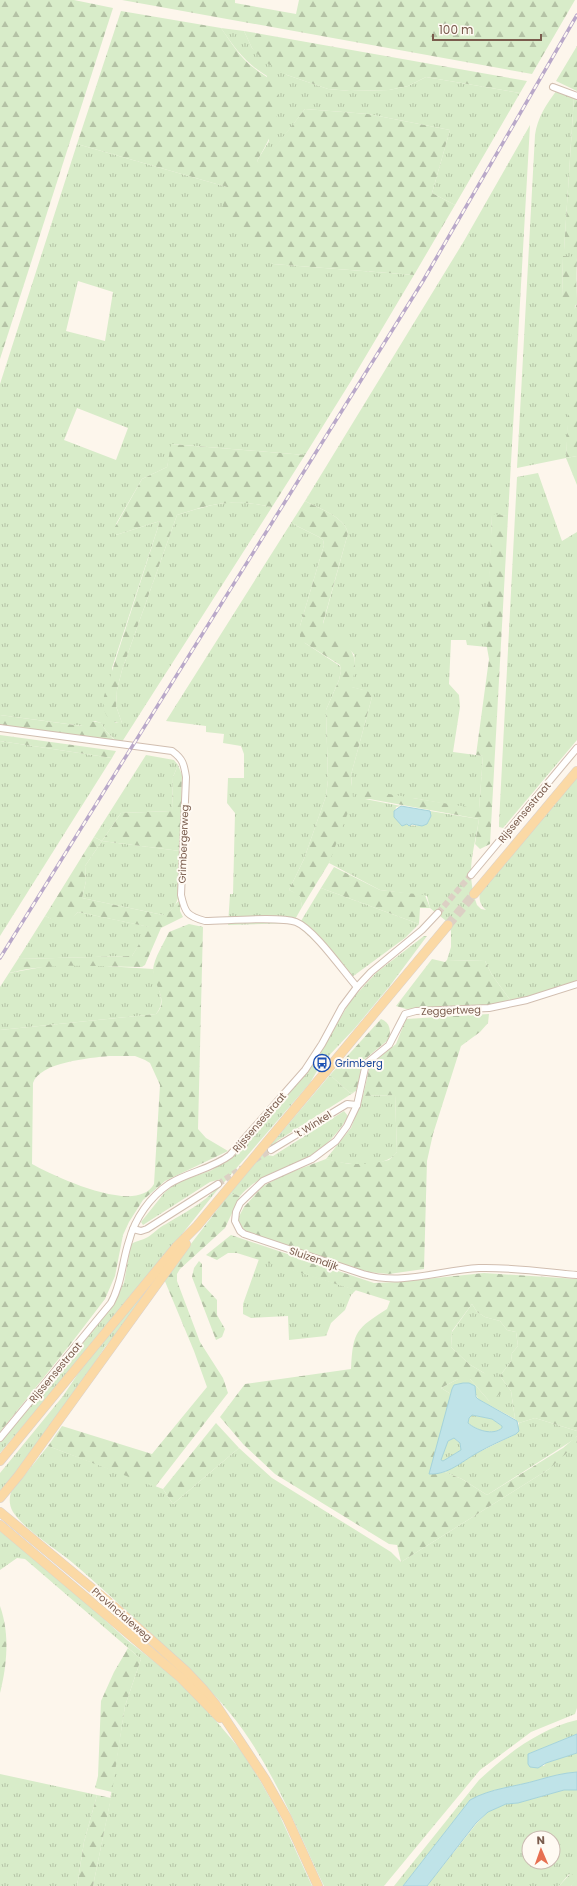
<svg xmlns="http://www.w3.org/2000/svg" width="577" height="1886" font-family="Poppins,sans-serif">
  <defs>
    <pattern id="grass-tufts" width="24" height="20" patternUnits="userSpaceOnUse"><rect width="24" height="20" fill="#d8ecc9"/><path d="M3 7l-1-3M5 7V3M7 7l1-3M15 17l-1-3M17 17v-4M19 17l1-3" fill="none" stroke="#b4c2a5"/></pattern>
    <pattern id="forest-firs" width="22" height="20" patternUnits="userSpaceOnUse"><rect width="22" height="20" fill="#d8ecc9"/><path d="M5 1l3.5 6h-7zM16 11l3.5 6h-7z" fill="#b4c2a5"/></pattern>
  </defs>
  <rect width="100%" height="100%" fill="#fdf6ec"/>
  <g fill="url(#grass-tufts)" fill-rule="evenodd">
    <path d="M221,28L244,31L252,48L287,75L328,89L350,91L389,90L408,86L426,77L520,93L455,205L432,193L450,130L368,114L305,109L264,162L259,164L257,161L269,141L267,76C246,64 234,47 221,28Z"/>
    <path d="M557,90L574,97L564,250H577V257H563L562,298H576L577,269V304L575,306L566,458L577,456V485L566,458L517,468L535,135C537,118 547,103 557,90Z"/>
    <path d="M530,125L508,516L492,515L487,647L467,645L466,640H451L449,684L459,695L460,707L453,752L483,756L479,810L413,798L365,799L401,806L396,807L394,817C402,826 415,827 427,824L431,816L430,811L479,819C474,853 465,870 477,905L481,909L486,910C479,904 479,899 480,890L577,777V982L511,1001L492,975L485,961L447,960L451,947V931L445,920L430,908L427,896L380,890L329,863L352,784L351,775L372,697L363,690L351,687L355,664L354,654L323,624L348,533C345,517 318,508 305,501L464,241Z"/>
    <path d="M77,144L227,187L273,264L414,275L351,381L305,455L172,444L167,467L142,479L116,524V535L160,521L112,668L115,723H122L116,706L117,690L122,670L177,515C216,503 231,498 272,507L120,745L106,731L101,723L95,721L83,726L0,715V384ZM78,281L113,292L105,341L66,331ZM77,408L128,428L116,460L64,440Z"/>
    <polygon points="538,473 562,541 577,532 577,740 503,828 499,827 499,823 517,477"/>
    <polygon points="291,523 319,537 323,540 324,545 300,626 305,643 340,666 341,671 339,680 326,710 328,780 326,796 304,859 289,890 300,895 302,907 293,923 228,925 230,894 233,894 235,813 227,803 228,778 244,778 244,754 241,746 223,743 224,734 206,732 206,726 166,721"/>
    <polygon points="0,741 112,758 0,936"/>
    <path d="M146,755L174,760L178,765L173,777L172,811L121,813L102,841L180,851C180,871 186,907 163,915L82,898L86,881L85,866L102,841L94,837Z"/>
    <polygon points="321,888 419,924 405,938 352,977 298,926"/>
    <path d="M78,912L150,927L132,956L18,959L45,916C57,922 68,923 78,912Z"/>
    <polygon points="424,936 427,936 389,987 355,1028 322,1063 316,1059 351,1000 377,972"/>
    <path d="M74,964L153,969C155,983 168,1001 156,1014L0,1030V987L9,973L48,966Z"/>
    <path d="M316,1061L321,1064L310,1083L214,1194L133,1296L0,1453V1442L108,1312L124,1283L131,1244C136,1241 143,1240 148,1237C154,1233 159,1227 166,1224C180,1215 217,1197 221,1179L210,1182L143,1225L141,1222L165,1192L178,1182L212,1170L237,1154Z"/>
    <path d="M330,1075L350,1093L356,1091L277,1141L267,1155L273,1156L344,1111L348,1116C335,1140 315,1156 290,1166C270,1173 254,1180 240,1196L230,1193Z"/>
    <path d="M395,1095L397,1152C384,1170 345,1165 326,1159L351,1128L363,1096Z"/>
    <polygon points="186,1239 118,1332 105,1347 54,1423 0,1492 0,1473 63,1396 96,1347"/>
    <polygon points="259,1259 356,1290 351,1295 345,1310 331,1323 326,1336 289,1340 288,1316 251,1318 243,1314 243,1304"/>
    <polygon points="472,1304 477,1312 485,1317 500,1321 507,1330 516,1332 518,1346 512,1353 511,1361 500,1376 511,1391 515,1419 478,1399 475,1392 458,1384 454,1385 451,1394 441,1388 458,1379 470,1379 490,1402 484,1373 469,1364 451,1347 452,1332"/>
    <path d="M472,1415L492,1419L502,1426V1428C493,1436 476,1430 468,1423L469,1418Z"/>
    <path d="M535,1418L577,1431V1436L574,1440L577,1443V1708L575,1714L531,1732L480,1770L384,1886H324C299,1834 277,1778 243,1730C209,1682 160,1644 118,1603C103,1589 88,1576 73,1563C55,1548 26,1531 13,1512C9,1505 9,1499 11,1492L48,1446L163,1489L173,1504L239,1448L272,1478L391,1552L401,1562L549,1469L573,1440L487,1495L462,1479L445,1472L477,1453L516,1434L519,1423Z"/>
    <polygon points="454,1438 460,1443 461,1450 443,1461 440,1460 448,1441"/>
    <polygon points="0,1531 84,1601 127,1640 170,1674 206,1709 239,1748 258,1777 279,1814 312,1886 93,1886 109,1807 125,1706 141,1659 25,1559 17,1558 0,1570"/>
    <path d="M577,1720V1734L528,1754V1764L544,1766L546,1763L577,1753V1772C563,1773 552,1776 538,1780C515,1787 491,1788 470,1800L403,1886H394L479,1780C507,1754 539,1729 577,1720Z"/>
    <polygon points="0,1774 97,1795 84,1842 77,1886 0,1886"/>
    <path d="M564,1790H577V1886H571L575,1880L569,1874L559,1886H427L477,1823L488,1812L506,1804L518,1803ZM529,1838H553V1862H529Z"/>
  </g>
  <g fill="url(#forest-firs)" fill-rule="evenodd">
    <polygon points="0,0 74,0 113,8 0,359"/>
    <polygon points="122,0 235,0 235,3 296,14 299,0 575,0 532,74"/>
    <path d="M121,11L221,28C231,42 240,58 254,68C261,74 268,76 273,83C288,106 269,141 257,161L259,163L264,161L305,109L368,114L450,130L432,193L455,205L414,275L273,264L222,209L227,187L77,144Z"/>
    <polygon points="244,31 527,81 520,93 426,77 408,86 389,90 350,91 328,89 287,75 265,62 252,48"/>
    <polygon points="577,46 577,91 556,81"/>
    <polygon points="574,97 577,99 577,250 564,250"/>
    <polygon points="563,256 577,257 576,298 562,298"/>
    <polygon points="577,304 577,456 566,458 572,321 573,312"/>
    <path d="M171,444L305,455L272,507C233,499 214,503 177,515L122,670L117,690L116,706L122,723C106,723 102,710 104,696L160,521L116,535L115,527L142,479L167,467Z"/>
    <path d="M305,501C318,508 345,517 348,533L323,623C334,635 355,646 355,664C355,672 352,679 352,687L368,691L372,697L351,775L353,799L329,863L302,907L300,896L289,890L304,859L326,796L328,780L326,710L339,680L341,671L340,665L305,643L300,638V626L324,545L323,540L319,537L291,523Z"/>
    <polygon points="492,514 508,516 490,844 480,849 475,844 479,819 364,798 365,790 479,809 483,756 476,755 489,659 486,642"/>
    <path d="M0,715L82,726C89,721 94,721 101,723L106,731L115,741L0,728Z"/>
    <polygon points="0,735 116,751 112,758 0,741"/>
    <path d="M178,765L182,775L180,851L102,841L85,866L86,881L82,898L163,915L170,911L180,899V911L183,917L161,928L145,965L142,967C97,967 54,962 9,973L18,959L132,956L149,927L78,912C65,926 61,924 45,916L94,837L102,841L121,813L172,811L173,777Z"/>
    <polygon points="334,867 380,890 425,895 430,908 420,908 419,924 321,888"/>
    <path d="M189,924L203,927L198,1129L206,1138L228,1151L165,1181L143,1200L129,1222L123,1235L115,1276L105,1299L69,1346L0,1432V1030L156,1014C170,1000 153,985 153,970C154,958 164,943 169,932ZM109,1056H135L145,1060L150,1063L160,1085L154,1184C137,1216 54,1176 32,1164L33,1083C40,1062 90,1058 109,1056Z"/>
    <polygon points="432,959 445,962 447,960 485,961 492,975 511,1001 483,1007 406,1009 396,1006"/>
    <polygon points="489,1014 488,1023 480,1032 461,1046 433,1134 427,1161 424,1269 389,1274 368,1272 247,1233 240,1227 237,1220 244,1207 263,1186 286,1174 326,1159 349,1164 370,1164 389,1160 397,1152 395,1095 363,1096 370,1065 396,1044 406,1019"/>
    <path d="M381,1019C390,1022 392,1032 388,1040L365,1059L356,1091L350,1093L330,1075Z"/>
    <polygon points="230,1193 240,1196 225,1228 180,1269 177,1274 177,1281 200,1342 223,1378 228,1393 155,1487 48,1446 62,1426 152,1454 207,1387 194,1351 164,1279"/>
    <path d="M231,1235L374,1283L397,1282L484,1273L577,1279V1431L535,1418L519,1423L515,1419L511,1391L500,1376L511,1361L512,1353L518,1346L516,1332L507,1330L500,1321L485,1317L477,1312L472,1304L452,1331L451,1347L469,1364L484,1373L501,1393L490,1402L470,1379H458L441,1388L451,1394V1399L429,1474L445,1472L462,1479L487,1495L563,1448L577,1436V1443L573,1440L570,1450L549,1469L401,1562L397,1545L389,1544L275,1474L243,1444L220,1417L245,1384L351,1369C353,1331 356,1329 387,1309L390,1301L237,1253H228L217,1260L206,1255Z"/>
    <polygon points="199,1261 202,1264 202,1284 217,1300 217,1315 225,1329 222,1337 216,1340 192,1277 194,1268"/>
    <polygon points="216,1423 239,1448 173,1504 163,1489"/>
    <path d="M0,1606C10,1634 7,1665 0,1693Z"/>
    <polygon points="128,1648 141,1659 125,1706 112,1792 95,1788 98,1776 101,1701 114,1672"/>
    <polygon points="97,1795 111,1798 93,1886 77,1886 84,1842"/>
    <polygon points="571,1873 576,1880 571,1886 559,1886"/>
  </g>
  <g fill="#bfe3e8" stroke="#a5d3da" fill-rule="evenodd">
    <polygon points="401,806 430,811 431,816 427,824 422,826 412,824 409,826 407,824 402,826 394,817 394,811"/>
    <path d="M463,1383H469L475,1386L476,1397L478,1399L517,1421L519,1431L516,1434C503,1440 489,1446 477,1453C461,1462 448,1475 429,1474L452,1389L454,1385ZM472,1415L492,1419L502,1426V1428C493,1436 476,1430 468,1423L469,1418ZM454,1438L460,1443L461,1450L443,1461L441,1460L448,1441Z"/>
    <polygon points="577,1734 577,1753 546,1763 538,1768 530,1767 528,1764 528,1754"/>
    <path d="M577,1772V1790H564L518,1803L506,1804L488,1812L476,1823L427,1886H403L470,1800C491,1788 515,1787 538,1780C552,1776 563,1773 577,1772Z"/>
  </g>
  <g fill="none" stroke-linecap="round" stroke-linejoin="round">
    <g stroke="#dcd0c4" stroke-width="6" stroke-dasharray="6 3" stroke-linecap="butt">
      <polyline points="438,913 471,875"/>
      <polyline points="255,1160 271,1150"/>
      <polyline points="218,1184 242,1168"/>
    </g>
    <polyline stroke="#dcd0c4" stroke-width="9" stroke-dasharray="9 4.5" stroke-linecap="butt" points="448,925 474,894"/>
    <g stroke="#d1beb0" stroke-width="8">
      <g id="minor">
        <polyline points="553,87 577,96"/>
        <path d="M0,728L172,751C183,759 184,764 186,777L181,895C185,913 187,916 205,921C225,921 280,916 296,922C314,929 343,971 357,987"/>
        <polyline points="471,875 577,748"/>
        <path d="M577,984L527,1000L489,1008L416,1011L405,1014L389,1045L368,1062L365,1068L357,1105L347,1126L336,1141L312,1159L263,1181L240,1203L236,1212L235,1221L240,1231L244,1234L363,1274C402,1286 440,1270 479,1268C511,1267 545,1272 577,1275"/>
        <polyline points="271,1150 347,1104 357,1105"/>
        <polyline points="133,1229 141,1231 147,1229 218,1184"/>
        <path d="M0,1438L111,1303C122,1283 122,1262 129,1241C135,1218 150,1197 169,1184C188,1172 212,1169 230,1155L305,1070L322,1044L342,1007L357,987L371,972L422,930L438,913"/>
      </g>
    </g>
    <g stroke="#dad1cd" stroke-width="10">
      <g id="primary">
        <polyline points="474,894 577,771"/>
        <polyline points="0,1461 176,1247 197,1226 448,925"/>
        <polyline points="0,1498 19,1475 186,1244"/>
        <polyline points="0,1512 117,1609 186,1671 203,1689 216,1705 265,1779 287,1818 318,1886"/>
        <polyline points="0,1525 181,1678 220,1718"/>
      </g>
    </g>
    <use href="#minor" stroke="#fff" stroke-width="6"/>
    <use href="#primary" stroke="#fbd9a5" stroke-width="9"/>
    <g stroke="#b9a8c9" stroke-width="3.5">
      <polyline id="rail" points="0,958 423,281 577,15"/>
    </g>
    <use href="#rail" stroke="#fffaf3" stroke-width="2" stroke-dasharray="6" stroke-linecap="butt"/>
  </g>
  <defs>
    <g id="bus-ring" transform="scale(0.9)"><circle r="9.5" fill="#fffaf3" stroke="#1a4fb4" stroke-width="1.5"/><path d="M-5-6H5V4H4V6H2V4H-2V6H-4V4H-5ZM-3.5-4V0h7V-4ZM-3.5 1.2v1.5H-2V1.2ZM2 1.2v1.5H3.5V1.2Z" fill="#1a4fb4"/></g>
  </defs>
  <g fill-rule="evenodd">
    <use href="#bus-ring" x="322" y="1063"/>
  </g>
  <g text-anchor="middle" stroke-width="4" stroke-linejoin="round" paint-order="stroke">
    <g font-size="10" fill="#7a5c4d" stroke="#fffaf3">
      <text transform="translate(524 812) rotate(-50)" y="4">Rijssensestraat</text>
      <text transform="translate(183 844) rotate(-88)" y="4">Grimbergerweg</text>
      <text transform="translate(451 1010) rotate(-2)" y="4">Zeggertweg</text>
      <text transform="translate(259 1122) rotate(-49)" y="4">Rijssensestraat</text>
      <text transform="translate(313 1124) rotate(-32)" y="4">'t Winkel</text>
      <text transform="translate(314 1258) rotate(19)" y="4">Sluizendijk</text>
      <text transform="translate(55 1372) rotate(-50)" y="4">Rijssensestraat</text>
      <text transform="translate(122 1614) rotate(41)" y="4">Provincialeweg</text>
    </g>
    <g font-size="10" fill="#164399" stroke="#fffaf3" text-anchor="start">
      <text x="335" y="1067">Grimberg</text>
    </g>
  </g>
  <g transform="translate(541 1850) rotate(358)"><circle r="19" fill="#fffaf3" stroke="#cabbb1"/>
  <path d="M0-3L7 15L0 10L-7 15Z" fill="#e76f51"/>
  <text y="-6" font-size="11" font-weight="bold" text-anchor="middle" fill="#7a5c4d">N</text>
  </g>
  <path d="M433 34v6h108v-6" fill="none" stroke="#7a5c4d" stroke-width="2"/>
  <text x="439" y="34" font-size="12" fill="#7a5c4d" stroke="#fffaf3" stroke-width="3" paint-order="stroke">100 m</text>
</svg>
